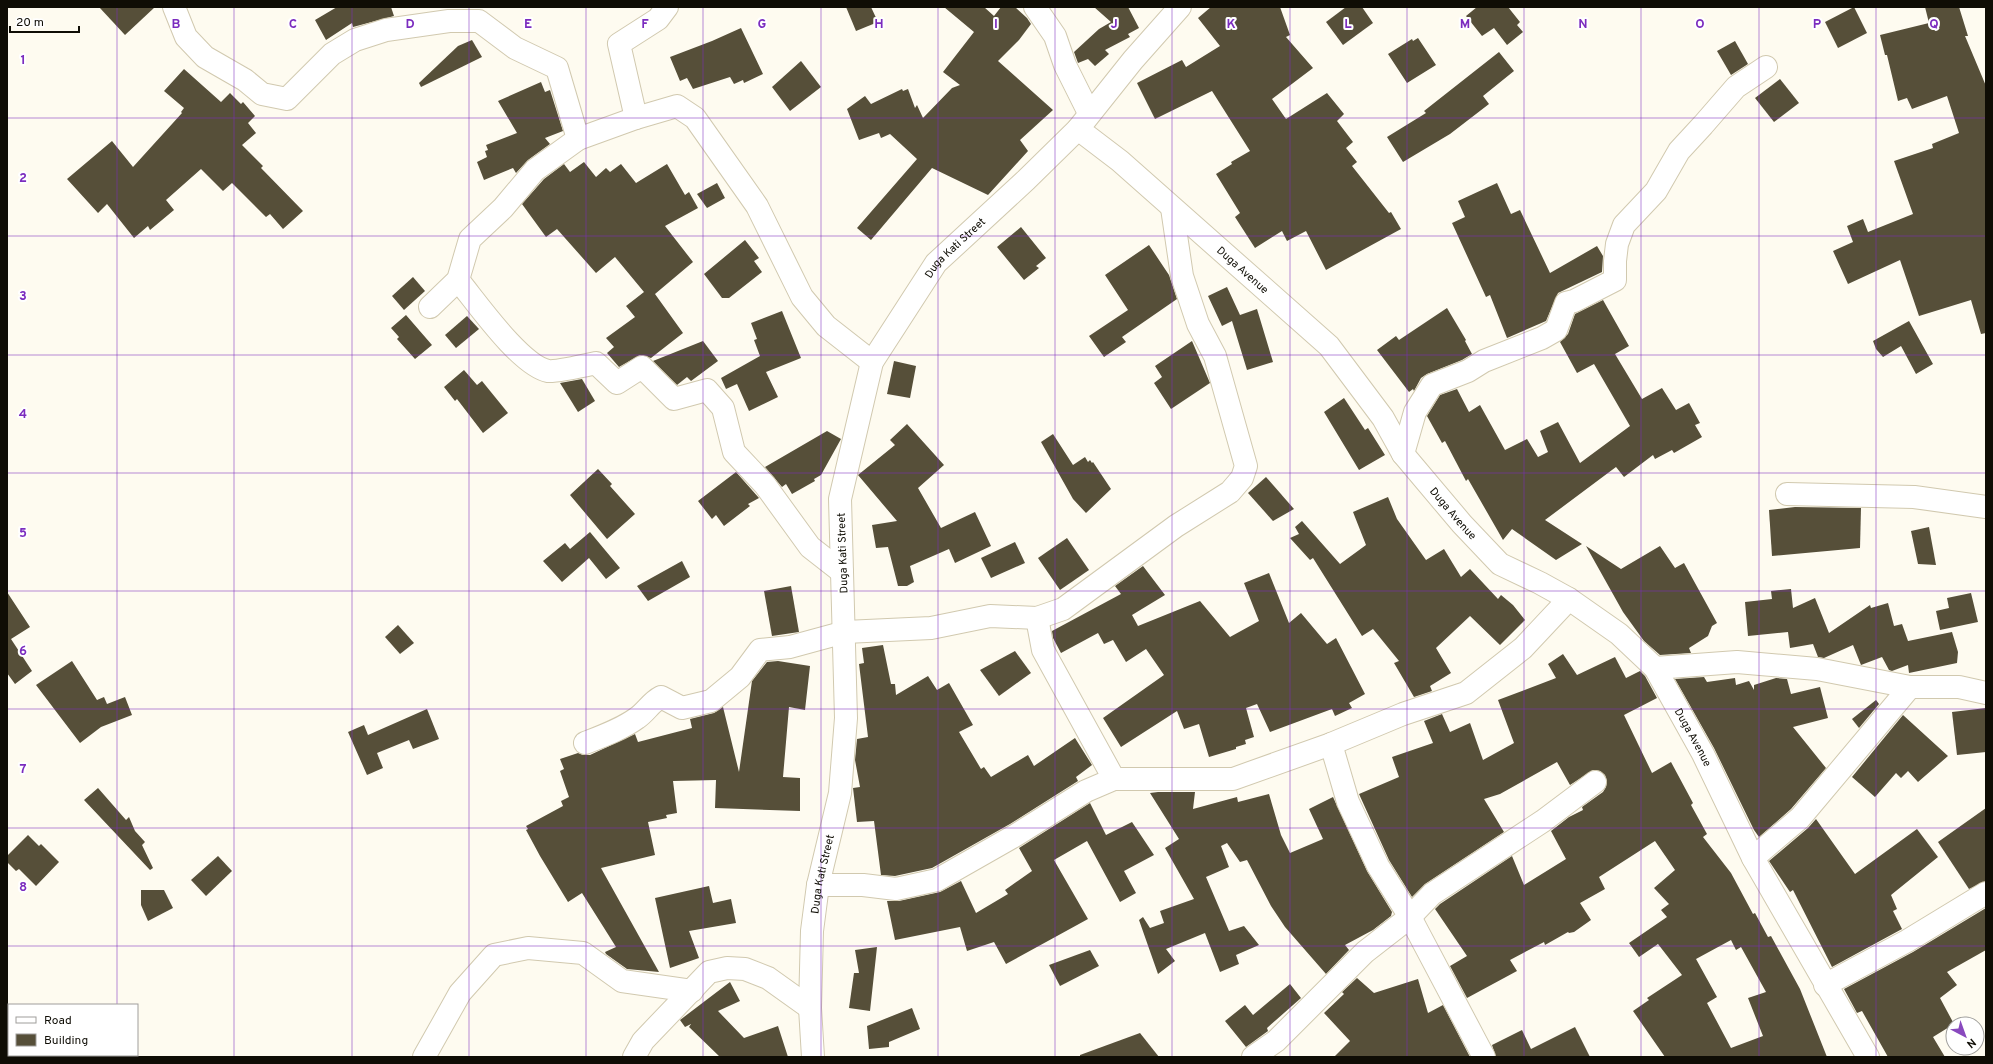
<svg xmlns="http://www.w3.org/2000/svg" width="1993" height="1064" font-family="Overpass,sans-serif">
  <rect width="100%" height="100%" fill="#fefbf0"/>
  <g fill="#564f39" fill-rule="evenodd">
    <polygon points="99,7 155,7 125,35"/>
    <polygon points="337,7 391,7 394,16 353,27 352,23 326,40 315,20"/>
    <polygon points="846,7 871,7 878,22 856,31"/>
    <polygon points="944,7 984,7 994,16 1001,7 1015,7 1027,18 1031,24 1019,40 998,61 1053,110 1020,140 1028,151 988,195 932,168 871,240 857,228 917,159 890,134 881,138 879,133 859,140 847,109 865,96 871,104 902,89 903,91 908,89 915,108 917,105 923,118 952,88 960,85 943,72 974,32"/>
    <polygon points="1094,7 1128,7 1139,28 1128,34 1130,37 1105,50 1109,54 1095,66 1088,59 1078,63 1074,52 1099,29 1111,22"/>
    <polygon points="1211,7 1280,7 1290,35 1286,37 1313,68 1272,99 1286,119 1327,93 1344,114 1337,121 1353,142 1346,148 1357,162 1352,166 1389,213 1391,212 1401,229 1326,270 1306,231 1287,241 1282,231 1255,248 1235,217 1240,213 1216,174 1232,164 1231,162 1250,151 1212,91 1155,119 1137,83 1182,60 1186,67 1220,46 1198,18"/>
    <polygon points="1346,7 1362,7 1373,23 1343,45 1326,22"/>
    <polygon points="1477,7 1508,7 1520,22 1517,25 1523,32 1507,45 1494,28 1482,36 1466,16"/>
    <polygon points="1854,7 1867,33 1838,48 1825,22"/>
    <polygon points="1925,7 1959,7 1968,36 1965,36 1986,86 1986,333 1981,334 1971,300 1919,316 1900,260 1848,284 1833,251 1853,242 1847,226 1863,219 1868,232 1913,214 1894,161 1933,148 1932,144 1959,133 1947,96 1912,109 1907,98 1898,101 1887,55 1885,55 1880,35 1929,23"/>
    <polygon points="741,28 763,74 744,83 743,80 734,84 730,77 693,89 687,78 680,81 670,57 712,41"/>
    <polygon points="1418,38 1436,65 1407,83 1388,54 1412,39 1413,41"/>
    <polygon points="472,40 482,57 421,87 419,83 458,46"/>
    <polygon points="1735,41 1748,64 1731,75 1717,51"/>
    <polygon points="1499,52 1514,71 1483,96 1489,104 1450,134 1403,162 1387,137 1426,113 1424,111"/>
    <polygon points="801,61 821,87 790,111 772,87"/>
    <polygon points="184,69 221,102 230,93 241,104 243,102 255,116 248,123 256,133 242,145 263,166 261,168 303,211 283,229 270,214 266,217 232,183 223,191 201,169 166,200 174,210 150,230 148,226 134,238 107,204 98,213 67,179 112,141 133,167 182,113 181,112 184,108 164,91"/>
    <polygon points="1780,79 1799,103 1774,122 1755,98"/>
    <polygon points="541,82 545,92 550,90 563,131 545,138 550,144 528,160 516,173 513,168 484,180 477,162 487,157 485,151 488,150 486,145 517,133 498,101"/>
    <polygon points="584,162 596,177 606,168 610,172 621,164 636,183 667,164 685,195 689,192 698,208 665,226 693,262 655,294 683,333 651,358 640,355 619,367 607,353 614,347 606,338 635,317 626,306 644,292 615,257 596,273 557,229 546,237 522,204 544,179 564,164 570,172"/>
    <polygon points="717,183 725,198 707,208 697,194"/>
    <polygon points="1497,183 1511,214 1520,210 1550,273 1597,246 1603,256 1602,272 1558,293 1546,321 1507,338 1490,295 1486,297 1452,223 1465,217 1458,201"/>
    <polygon points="1021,227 1046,258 1036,266 1039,268 1024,280 997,247"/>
    <polygon points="745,240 759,258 754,261 762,272 729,298 722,298 704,274"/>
    <polygon points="1149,245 1169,275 1177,299 1122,337 1126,342 1104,357 1089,336 1128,310 1105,275"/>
    <polygon points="413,277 425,291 404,310 392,296"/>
    <polygon points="1227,287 1240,315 1257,309 1273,362 1247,370 1232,321 1222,326 1208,296"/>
    <polygon points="1603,300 1629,346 1615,354 1642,399 1662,388 1676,410 1689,403 1700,423 1695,425 1702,437 1674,453 1672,450 1655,459 1653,455 1624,477 1616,467 1545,520 1582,544 1556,560 1512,529 1503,540 1468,479 1466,481 1445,441 1442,443 1427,416 1440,395 1457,389 1469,412 1480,405 1505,450 1527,439 1538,457 1548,452 1540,431 1558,422 1580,463 1630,426 1594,364 1577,373 1560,342 1568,334 1575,314"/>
    <polygon points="1447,308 1466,340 1465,341 1472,354 1462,360 1427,374 1421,378 1414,391 1413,389 1409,392 1377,350 1396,336 1399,340"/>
    <polygon points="782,311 801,358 766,372 778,397 749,411 737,384 726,389 721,378 760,356 754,340 757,339 751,323"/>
    <polygon points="406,315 432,345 415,359 397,339 399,337 391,328"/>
    <polygon points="467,316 479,329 456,348 445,335"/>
    <polygon points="1909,321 1933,364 1916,374 1901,346 1883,357 1876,349 1873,341"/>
    <polygon points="703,341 718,361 691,381 687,377 677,385 653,361"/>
    <polygon points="1192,341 1210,383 1171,409 1154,383 1162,377 1155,366"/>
    <polygon points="894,361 916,366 910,398 887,394"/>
    <polygon points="464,370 477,385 482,381 508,413 483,433 457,399 455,401 444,387"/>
    <polygon points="582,379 595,401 578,412 560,383"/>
    <polygon points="1344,398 1365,430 1368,428 1385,455 1359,470 1324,412"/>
    <polygon points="907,424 944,465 918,488 941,528 975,512 991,546 955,563 949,549 910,566 914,582 907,586 898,586 888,547 876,548 872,525 897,521 858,475 895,445 890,440"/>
    <polygon points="827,431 841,439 821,475 814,479 815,481 792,494 786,484 782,487 765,467"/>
    <polygon points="1053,434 1073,465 1085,457 1088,462 1090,460 1092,463 1093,462 1111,489 1086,513 1073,499 1041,442"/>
    <polygon points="598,469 612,484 610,486 635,514 607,539 570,495"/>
    <polygon points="736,472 759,498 748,504 750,506 724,526 716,515 712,519 698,501"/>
    <polygon points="1266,477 1294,509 1273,521 1248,493"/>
    <polygon points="1388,497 1397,519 1426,560 1444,549 1461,577 1470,569 1498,599 1501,595 1513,605 1525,620 1500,645 1470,616 1436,648 1451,673 1430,686 1432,691 1414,697 1394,663 1399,661 1373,629 1362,636 1313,558 1310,560 1290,538 1299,534 1295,527 1302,521 1340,564 1366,545 1353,512"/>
    <polygon points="1795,507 1861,508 1860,548 1772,556 1769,510"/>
    <polygon points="1929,527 1936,565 1918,564 1911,531"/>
    <polygon points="590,532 620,568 606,579 589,558 562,582 543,561 565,543 570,549"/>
    <polygon points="1067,538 1089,570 1060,590 1038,558"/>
    <polygon points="1015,542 1025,563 991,578 981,558"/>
    <polygon points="1586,546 1621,569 1660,546 1675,568 1684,563 1717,623 1712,626 1708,636 1689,648 1691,653 1660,655 1644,641 1623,612"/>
    <polygon points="682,561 690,577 648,601 637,586"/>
    <polygon points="1143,566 1165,595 1132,615 1138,626 1200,601 1230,637 1259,621 1244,583 1269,573 1289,623 1301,613 1327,644 1336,638 1365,694 1349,703 1352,708 1335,716 1332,709 1270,732 1257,704 1246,708 1254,737 1245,740 1246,744 1236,747 1236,749 1209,757 1199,724 1184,729 1177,711 1121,747 1103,718 1164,675 1146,649 1126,662 1113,640 1104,644 1098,633 1061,653 1053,638 1052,631 1121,594 1115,586"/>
    <polygon points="791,586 799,632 772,636 764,591"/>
    <polygon points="1791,589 1793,608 1815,598 1829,633 1870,605 1871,608 1888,603 1894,626 1902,624 1908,641 1952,632 1958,652 1957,663 1909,673 1908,665 1892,671 1889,670 1882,657 1861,665 1853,645 1824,658 1818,657 1813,644 1790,648 1788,632 1748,636 1745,602 1772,599 1771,591"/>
    <polygon points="7,592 30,627 11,639 32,671 15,684 7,673"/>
    <polygon points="1971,593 1978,622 1940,630 1936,611 1949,608 1947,598"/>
    <polygon points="398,625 414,643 400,654 385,637"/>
    <polygon points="883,645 891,684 895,684 896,695 928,676 937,690 949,683 973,725 959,732 981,769 984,767 991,777 1028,755 1034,766 1075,738 1092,765 1076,777 1078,781 1010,824 932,868 895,876 881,875 874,821 857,822 853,788 860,787 855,760 857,739 868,737 859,664 864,663 862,648"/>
    <polygon points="1015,651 1031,673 999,696 980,670"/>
    <path d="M1563,654L1577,675L1615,657L1626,678L1640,671L1645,676L1657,698L1624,715L1652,773L1671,762L1693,803L1691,805L1707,834L1703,837L1731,873L1753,914L1755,913L1768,937L1771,936L1800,989L1827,1057H1665L1633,1011L1649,1000L1647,998L1682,975L1658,944L1639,957L1629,943L1667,917L1661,910L1669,904L1654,888L1675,870L1655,841L1599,877L1605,889L1580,903L1591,920L1574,932L1569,933L1568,932L1545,945L1544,942L1510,960L1517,971L1467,998L1450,966L1467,956L1435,909L1440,904L1512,856L1524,885L1566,859L1551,831L1569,817L1583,810L1582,807L1603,792L1606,787L1607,781L1605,775L1600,771L1593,770L1570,785L1557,762L1500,794L1484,799L1504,832L1425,884L1412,897L1389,860L1359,794L1399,777L1392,757L1433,743L1424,721L1442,714L1450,732L1470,723L1483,760L1514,743L1498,700L1556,678L1548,664ZM1731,940L1736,950L1741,947L1766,992L1748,998L1763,1036L1731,1048L1707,1003L1717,997L1696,959Z"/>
    <polygon points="72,661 97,700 104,697 107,704 125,697 132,715 101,727 80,743 36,685"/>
    <polygon points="778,661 810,666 805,710 789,707 783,777 800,778 800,811 715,808 716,780 673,781 677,813 666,815 667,818 648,822 655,855 601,868 659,972 627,969 606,954 605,952 616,947 582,893 568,902 540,856 526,830 528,829 526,826 563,806 561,801 569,797 560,771 564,769 560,759 578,753 583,755 590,755 635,734 638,742 692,728 690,719 714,713 723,707 739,772 752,681 767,662"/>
    <polygon points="1704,677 1707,682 1735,678 1736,685 1749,681 1754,690 1754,685 1776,678 1787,679 1791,694 1820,687 1828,718 1793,727 1826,768 1791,809 1759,837 1754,830 1714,748 1675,679"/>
    <polygon points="1876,700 1879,704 1859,728 1852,719"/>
    <polygon points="1986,708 1986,752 1957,755 1952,712"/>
    <polygon points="427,709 439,739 413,749 409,740 377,753 383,768 367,775 348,732 364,725 368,735"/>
    <polygon points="1903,715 1948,756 1918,782 1908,771 1901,778 1896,773 1875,797 1852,777"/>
    <polygon points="98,788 126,820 129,817 135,831 145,842 142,845 153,868 150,870 84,800"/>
    <polygon points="1158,792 1195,792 1193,809 1237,797 1238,802 1269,794 1281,835 1290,853 1323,839 1309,809 1333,797 1367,871 1392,912 1391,916 1373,930 1345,945 1349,950 1326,974 1285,927 1271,906 1247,860 1240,862 1227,843 1221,846 1229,867 1206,877 1229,931 1244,926 1259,945 1236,955 1239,964 1220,972 1205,933 1166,949 1175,961 1158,974 1139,920 1143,917 1150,928 1164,923 1160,911 1194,899 1165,848 1179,839 1150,793"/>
    <polygon points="1090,803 1106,835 1132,822 1154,855 1124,871 1136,893 1120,902 1087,841 1054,860 1088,919 1006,964 994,942 967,951 960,927 895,940 887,901 899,901 940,892 961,881 976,913 1008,894 1005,890 1032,871 1019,848"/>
    <polygon points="1986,808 1986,881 1969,889 1938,842"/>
    <polygon points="1816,819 1855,874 1917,829 1938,857 1891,895 1897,909 1893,911 1902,929 1832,967 1793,890 1790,892 1769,861 1808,828"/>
    <polygon points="28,835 39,846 41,844 59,862 36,886 19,869 16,871 7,862 7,856"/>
    <polygon points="218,856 232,871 206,896 191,880"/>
    <polygon points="709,886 713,903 731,899 736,923 689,931 699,958 670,968 655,898"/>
    <polygon points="141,890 164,890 173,908 148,921 141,905"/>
    <polygon points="1986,908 1986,950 1947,972 1957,985 1940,998 1954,1024 1933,1037 1945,1057 1888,1057 1862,1011 1857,1013 1844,989 1913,952"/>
    <polygon points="877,947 870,1011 849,1008 854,973 859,973 855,950"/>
    <polygon points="1090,950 1099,966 1060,986 1049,965"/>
    <polygon points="1357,978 1374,993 1418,979 1428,1013 1443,1005 1470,1057 1334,1057 1350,1041 1324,1013 1344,994 1342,992"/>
    <polygon points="730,982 740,1001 718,1011 744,1038 778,1026 788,1057 720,1057 689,1027 691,1024 685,1027 680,1020"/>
    <polygon points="1290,984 1301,998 1267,1028 1268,1031 1246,1047 1225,1021 1245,1005 1253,1015"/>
    <polygon points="912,1008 920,1029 889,1042 889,1047 869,1049 867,1026"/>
    <polygon points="1575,1027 1590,1057 1496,1057 1492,1045 1522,1030 1531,1049"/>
    <polygon points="1140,1033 1159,1057 1080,1057 1080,1055"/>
  </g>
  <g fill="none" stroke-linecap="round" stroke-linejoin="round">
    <g stroke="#d1c9af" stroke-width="24">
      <g id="minor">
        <polyline points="174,7 186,37 205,57 245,80 262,94 287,99 332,54 355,40 386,30 449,21 479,21 515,48 557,68 578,139"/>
        <polyline points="667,7 658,19 619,44 636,118 677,106 695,118 757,206 802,297 826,326 872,362"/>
        <polyline points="1035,7 1055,36 1065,65 1089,113"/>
        <path id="s1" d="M1180,7L1133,60L1078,129L1120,161L1329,346L1383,418L1403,454L1462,524L1500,564L1540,583L1569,599L1619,634L1655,668L1703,754L1753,858L1868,1057"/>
        <path d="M458,280C477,303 520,365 548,371C556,372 587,365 596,363L617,383L642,367L674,399L707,390L723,408L734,452L765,485L810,547L842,572"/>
        <polyline points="430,307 458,280 470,239 503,208 535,170 578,139 636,118"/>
        <polyline points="1403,454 1415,412 1432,385 1468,371 1484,361 1542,338 1556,330 1566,303 1574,301 1615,280 1615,261 1617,244 1624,225 1656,191 1679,151 1703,125 1736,87 1766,67"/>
        <polyline points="1787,494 1914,497 1986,507"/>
        <polyline points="1037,618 1043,650 1114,779 1233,779 1331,744 1403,714 1466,693 1523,648 1569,599"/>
        <polyline points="1655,668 1737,662 1817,669 1910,687"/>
        <path d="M585,743C603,736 622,729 637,718C646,712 651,702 661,697L682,708L711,701L740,677L760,650L790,647L845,632L931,628L990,616L1037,618L1063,609L1176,526L1230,492L1242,478L1246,466L1215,356L1198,324L1182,276L1172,208"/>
        <polyline points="1331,744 1348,802 1378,866 1410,917 1484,1057"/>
        <polyline points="1753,858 1800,818 1910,687 1959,687 1986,693"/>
        <polyline points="818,885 863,885 896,889 937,880 1016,835 1086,791 1114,779"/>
        <polyline points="1825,985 1907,941 1986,893"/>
        <polyline points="424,1057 460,993 494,955 528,948 583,953 622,981 692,991"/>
        <polyline points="634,1057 643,1041 709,972 727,968 745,969 768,978 810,1008"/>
        <path id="s2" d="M813,1057L810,1008L812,931L818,885L840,793L846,718L840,499L872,362L936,263L1026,180L1078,129"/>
        <polyline points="1253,1057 1276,1041 1365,952 1410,917 1432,894 1543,821 1595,782"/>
      </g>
    </g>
    <use href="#minor" stroke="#fff" stroke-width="22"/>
  </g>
  <path fill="none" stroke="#7b2cbf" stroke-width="1" stroke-opacity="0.55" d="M117,7V1005M234,7V1057M352,7V1057M469,7V1057M586,7V1057M703,7V1057M821,7V1057M938,7V1057M1055,7V1057M1172,7V1057M1290,7V1057M1407,7V1057M1524,7V1057M1641,7V1057M1759,7V1057M1876,7V1057M7,118H1986M7,236H1986M7,355H1986M7,473H1986M7,591H1986M7,709H1986M7,828H1986M7,946H1986M117,1055V1057"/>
  <g text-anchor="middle" stroke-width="4" stroke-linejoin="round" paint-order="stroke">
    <g font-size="11" fill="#0f0d05" stroke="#fff">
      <text dy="4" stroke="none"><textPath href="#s2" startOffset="844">Duga Kati Street</textPath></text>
      <text dy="4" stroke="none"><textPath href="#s1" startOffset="376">Duga Avenue</textPath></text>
      <text dy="4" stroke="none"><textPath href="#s1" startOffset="700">Duga Avenue</textPath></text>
      <text transform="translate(842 553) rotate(-92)" y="4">Duga Kati Street</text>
      <text dy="4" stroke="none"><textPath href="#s1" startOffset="1036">Duga Avenue</textPath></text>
      <text dy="4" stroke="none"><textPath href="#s2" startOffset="184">Duga Kati Street</textPath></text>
    </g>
  </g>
  <g font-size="13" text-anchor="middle" font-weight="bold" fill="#7b2cbf" stroke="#fff" stroke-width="4" stroke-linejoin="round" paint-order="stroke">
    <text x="176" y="28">B</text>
    <text x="293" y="28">C</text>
    <text x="410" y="28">D</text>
    <text x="528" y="28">E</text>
    <text x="645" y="28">F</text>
    <text x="762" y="28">G</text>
    <text x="879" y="28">H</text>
    <text x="996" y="28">I</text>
    <text x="1114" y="28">J</text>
    <text x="1231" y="28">K</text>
    <text x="1348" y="28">L</text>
    <text x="1465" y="28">M</text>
    <text x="1583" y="28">N</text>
    <text x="1700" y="28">O</text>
    <text x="1817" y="28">P</text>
    <text x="1934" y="28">Q</text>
    <text x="23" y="64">1</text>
    <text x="23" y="182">2</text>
    <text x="23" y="300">3</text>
    <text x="23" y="418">4</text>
    <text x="23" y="537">5</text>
    <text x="23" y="655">6</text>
    <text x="23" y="773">7</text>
    <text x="23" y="891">8</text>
  </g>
  <rect width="1993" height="1064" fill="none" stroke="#0f0d05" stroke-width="16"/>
  <rect x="8" y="1004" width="130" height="52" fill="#ffffff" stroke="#9f9e9b"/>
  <rect x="16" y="1017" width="20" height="6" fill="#ffffff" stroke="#9f9e9b"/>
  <text x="44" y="1024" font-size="12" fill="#0f0d05">Road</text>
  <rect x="16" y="1034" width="20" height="12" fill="#564f39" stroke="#9f9e9b"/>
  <text x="44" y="1044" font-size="12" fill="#0f0d05">Building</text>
  <g transform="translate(1965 1036) rotate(139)"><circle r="19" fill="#ffffff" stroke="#9f9e9b"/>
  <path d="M0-3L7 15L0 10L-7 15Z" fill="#8949be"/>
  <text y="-6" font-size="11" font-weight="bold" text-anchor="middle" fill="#0f0d05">N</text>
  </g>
  <path d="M10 26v6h69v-6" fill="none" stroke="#0f0d05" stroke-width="2"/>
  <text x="16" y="26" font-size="12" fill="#0f0d05" stroke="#ffffff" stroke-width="3" paint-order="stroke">20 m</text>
</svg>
